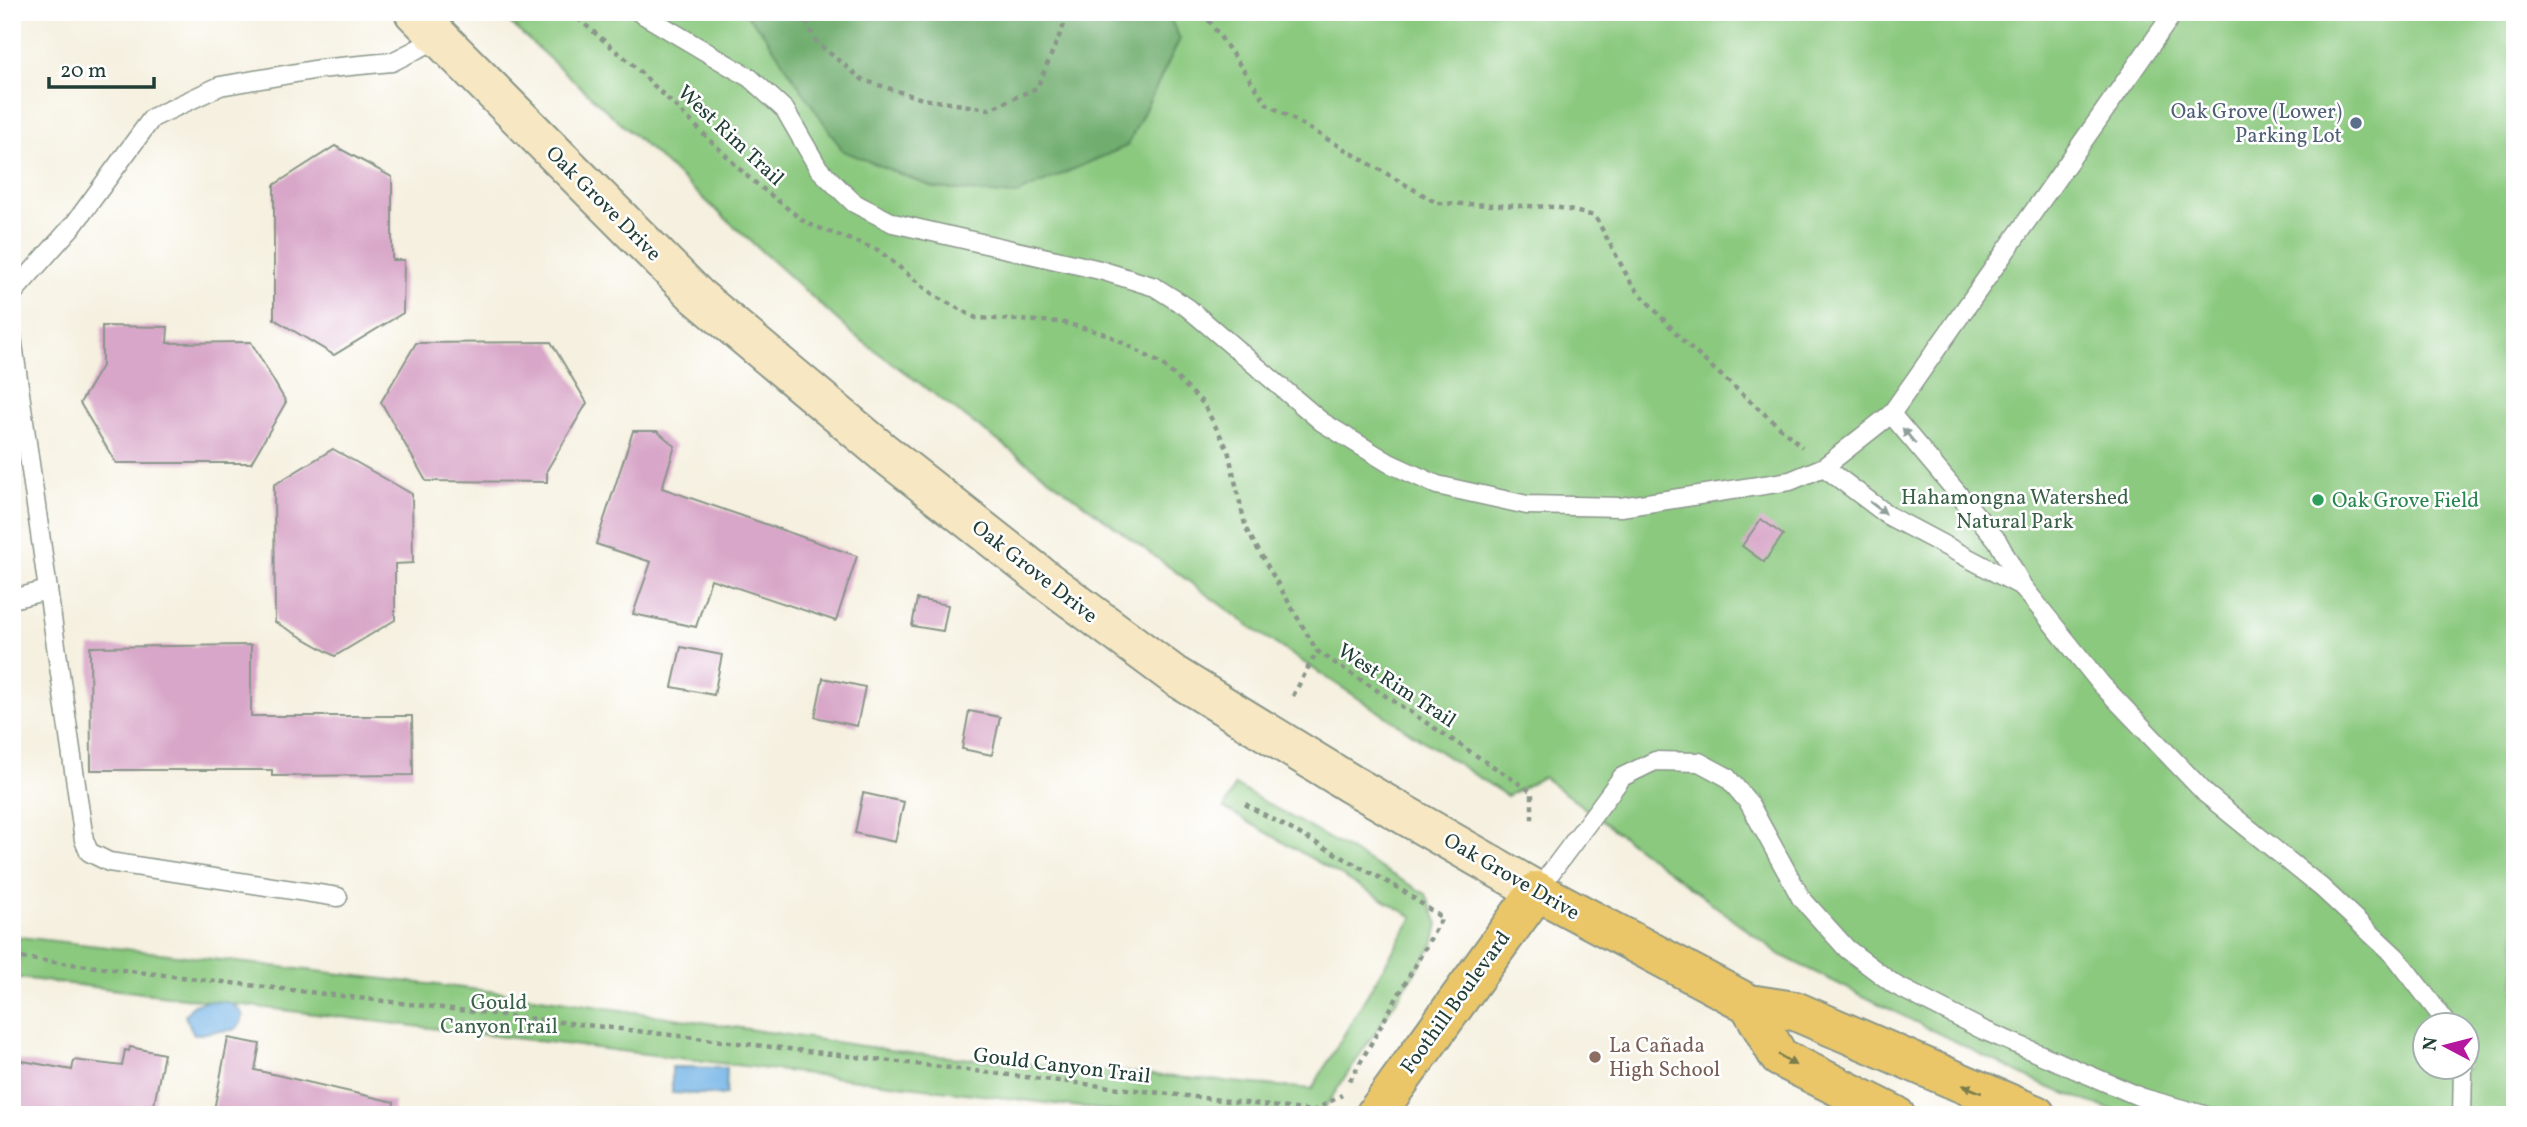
<svg xmlns="http://www.w3.org/2000/svg" width="2527" height="1127" font-family="Vollkorn,serif">
  <rect width="100%" height="100%" fill="#fff"/>
  <filter id="ink" filterUnits="userSpaceOnUse"><feTurbulence type="fractalNoise" baseFrequency=".0143" numOctaves="2"/><feDisplacementMap in="SourceGraphic" scale="14" xChannelSelector="R" yChannelSelector="G"/><feConvolveMatrix kernelMatrix="1 2 1 2 8 2 1 2 1" color-interpolation-filters="sRGB"/></filter>
  <filter id="wash" filterUnits="userSpaceOnUse"><feTurbulence type="fractalNoise" baseFrequency=".00686" numOctaves="4" result="noise"/><feDisplacementMap in="SourceGraphic" scale="28" xChannelSelector="R" yChannelSelector="G"/><feGaussianBlur stdDeviation="1.57" result="paint"/><feColorMatrix in="noise" values="0 0 0 0 0 0 0 0 0 0 0 0 0 0 0 0 0 1.4 0 .05"/><feComposite in="paint" operator="in"/></filter>
  <g filter="url(#wash)">
    <rect width="100%" height="100%" fill="#f5f0df"/>
    <g fill="#8bc97f" stroke="#55835a" stroke-width="2" fill-rule="evenodd">
      <path d="M498,12H2515V1115H2126L2047,1087L1782,956L1543,777L1507,796L1259,633L854,335ZM2426,1026H2468V1068H2426Z"/>
      <polygon points="1235,785 1426,894 1438,924 1433,945 1320,1115 1146,1115 12,977 12,936 506,993 916,1054 1312,1089 1413,917 1224,808"/>
    </g>
    <polygon fill="#70ad6e" stroke="#487551" stroke-width="2" points="744,12 1167,12 1180,39 1127,146 1014,195 935,188 843,151 764,34"/>
    <g fill="#71b2e6" stroke="#48788d" stroke-width="2">
      <path d="M207,1001C223,1001 236,1001 243,1016C238,1033 232,1030 217,1031C209,1031 203,1035 194,1034L185,1016L193,1005Z"/>
      <polygon points="672,1067 727,1068 726,1095 672,1093"/>
    </g>
    <g id="blocks">
      <g fill="#d8a6c8">
        <polygon points="335,146 392,177 392,260 404,260 403,313 334,355 274,319 274,185"/>
        <polygon points="102,326 168,327 167,343 251,342 286,402 251,463 116,463 80,403 102,366"/>
        <polygon points="551,342 587,403 547,470 547,482 426,481 381,402 416,343"/>
        <polygon points="633,431 657,431 675,446 662,488 857,556 836,621 711,579 696,627 633,614 651,562 596,544"/>
        <polygon points="333,449 412,494 413,563 395,564 395,620 335,656 275,622 274,485"/>
        <polygon points="1761,519 1783,535 1764,562 1742,546"/>
        <polygon points="917,599 948,605 943,631 912,626"/>
        <polygon points="251,645 251,716 412,716 413,775 272,776 272,770 91,770 90,647"/>
        <polygon points="681,647 722,655 714,695 672,687"/>
        <polygon points="823,678 865,687 857,726 815,717"/>
        <polygon points="969,711 1000,717 992,755 962,749"/>
        <polygon points="863,793 904,802 895,842 855,833"/>
        <polygon points="228,1038 260,1044 255,1070 394,1102 393,1115 213,1115"/>
        <polygon points="130,1047 164,1054 152,1115 12,1115 12,1059 72,1070 74,1060 122,1066 125,1050 129,1051"/>
      </g>
    </g>
  </g>
  <g filter="url(#ink)">
    <use href="#blocks" fill-opacity="0" stroke="#8a968a" stroke-width="2"/>
    <g fill="none" stroke-linecap="round" stroke-linejoin="round">
      <g stroke="#8a968a" stroke-width="21">
        <g id="lane">
          <polyline points="639,12 750,78 785,110 819,169 854,203 893,223 1100,270 1155,287 1188,308 1322,422 1389,463 1437,485 1527,505 1621,507 1790,481 1824,467 1891,414 2174,12"/>
          <polyline points="12,294 75,223 152,118 220,86 319,69 392,62 439,38"/>
          <polyline points="12,337 48,590"/>
          <polyline points="1891,414 1997,540 2023,587 2101,684 2206,794 2322,888 2396,957 2449,1026"/>
          <polyline points="1824,467 1889,516 2023,587"/>
          <polyline points="12,599 48,590 84,840 89,852 109,862 338,897"/>
          <polyline points="1537,891 1622,777 1655,761 1699,762 1727,777 1749,803 1801,898 1847,949 1895,985 1983,1030 2143,1098 2204,1115"/>
          <polyline points="2462,1115 2463,1068"/>
        </g>
      </g>
      <g stroke="#8a968a" stroke-width="42">
        <polyline id="secondary" points="414,12 697,296 883,452 1047,581 1175,676 1351,784 1537,891"/>
      </g>
      <g stroke="#8a968a" stroke-width="42">
        <g id="primary">
          <polyline points="1749,1004 1779,1057 1895,1115"/>
          <polyline points="1375,1115 1537,891 1749,1004 1795,1011 2036,1115"/>
        </g>
      </g>
      <g stroke="#8a968a" stroke-width="4.5" stroke-dasharray="5 5" stroke-linecap="butt">
        <polyline points="570,12 633,65 748,177 806,223 878,250 935,296 976,318 1061,322 1106,334 1162,364 1203,403 1228,450 1246,529 1317,651 1532,792 1532,823"/>
        <polyline points="801,12 817,43 863,80 922,99 989,109 1037,88 1066,20 1064,12"/>
        <polyline points="1203,12 1267,104 1437,203 1556,207 1595,216 1632,285 1688,346 1802,447"/>
        <polyline points="1293,696 1317,651"/>
        <polyline points="1245,804 1402,890 1442,918 1348,1084"/>
        <polyline points="12,957 1313,1111 1342,1095"/>
      </g>
      <use href="#lane" stroke="#fff" stroke-width="18"/>
      <use href="#secondary" stroke="#f7e8c3" stroke-width="38"/>
      <use href="#primary" stroke="#eac669" stroke-width="38"/>
    </g>
    <defs><path id="oneway-solid" d="M-6-.8H1V-3.2L6.5 0L1 3.2V.8H-6Z" transform="scale(1.75)"/></defs>
    <g fill="#8f9e9a">
      <use href="#oneway-solid" transform="translate(1909 436) rotate(-130)"/>
      <use href="#oneway-solid" transform="translate(1878 508) rotate(37)"/>
    </g>
    <g fill="#7a7b4c">
      <use href="#oneway-solid" transform="translate(1787 1060) rotate(32)"/>
      <use href="#oneway-solid" transform="translate(1972 1089) rotate(-158)"/>
    </g>
  </g>
  <circle fill="#5c6f8a" stroke="#fff" stroke-width="2.5" cx="2356" cy="123" r="7"/>
  <circle fill="#2e9e5b" stroke="#fff" stroke-width="2.5" cx="2318" cy="500" r="7"/>
  <circle fill="#8d6e63" stroke="#fff" stroke-width="2.5" cx="1595" cy="1057" r="7"/>
  <g text-anchor="middle" stroke-width="5" stroke-linejoin="round" paint-order="stroke">
    <g font-size="21" fill="#4e5e75" stroke="#fff" text-anchor="end">
      <text x="2342" y="118">Oak Grove (Lower)<tspan x="2342" dy="24">Parking Lot</tspan></text>
    </g>
    <g font-size="21" fill="#1f3d34" stroke="#fff">
      <text transform="translate(731 135) rotate(43)" y="7">West Rim Trail</text>
      <text transform="translate(604 203) rotate(45)" y="7">Oak Grove Drive</text>
      <text transform="translate(1035 571) rotate(38)" y="7">Oak Grove Drive</text>
      <text transform="translate(1397 685) rotate(33)" y="7">West Rim Trail</text>
      <text transform="translate(1512 876) rotate(30)" y="7">Oak Grove Drive</text>
      <text transform="translate(1455 1002) rotate(-54)" y="7">Foothill Boulevard</text>
      <text transform="translate(1062 1065) rotate(7)" y="7">Gould Canyon Trail</text>
    </g>
    <g font-size="21" fill="#3a6047" stroke="#fff">
      <text x="2015" y="504">Hahamongna Watershed<tspan x="2015" dy="24">Natural Park</tspan></text>
      <text x="499" y="1009">Gould<tspan x="499" dy="24">Canyon Trail</tspan></text>
    </g>
    <g font-size="21" fill="#27864d" stroke="#fff" text-anchor="start">
      <text x="2332" y="507">Oak Grove Field</text>
    </g>
    <g font-size="21" fill="#785e54" stroke="#fff" text-anchor="start">
      <text x="1609" y="1052">La Cañada<tspan x="1609" dy="24">High School</tspan></text>
    </g>
  </g>
  <rect width="2527" height="1127" fill="none" stroke="#fff" stroke-width="42"/>
  <g transform="translate(2446 1046) rotate(277)"><circle r="33" fill="#ffffff" stroke="#a5b1ae" stroke-width="2"/>
  <path d="M0-5L12 26L0 18L-12 26Z" fill="#b5179e"/>
  <text y="-10" font-size="19" font-weight="bold" text-anchor="middle" fill="#1f3d34">N</text>
  </g>
  <path d="M49 77v10h105v-10" fill="none" stroke="#1f3d34" stroke-width="3.5"/>
  <text x="60" y="77" font-size="21" fill="#1f3d34" stroke="#ffffff" stroke-width="5" paint-order="stroke">20 m</text>
</svg>
